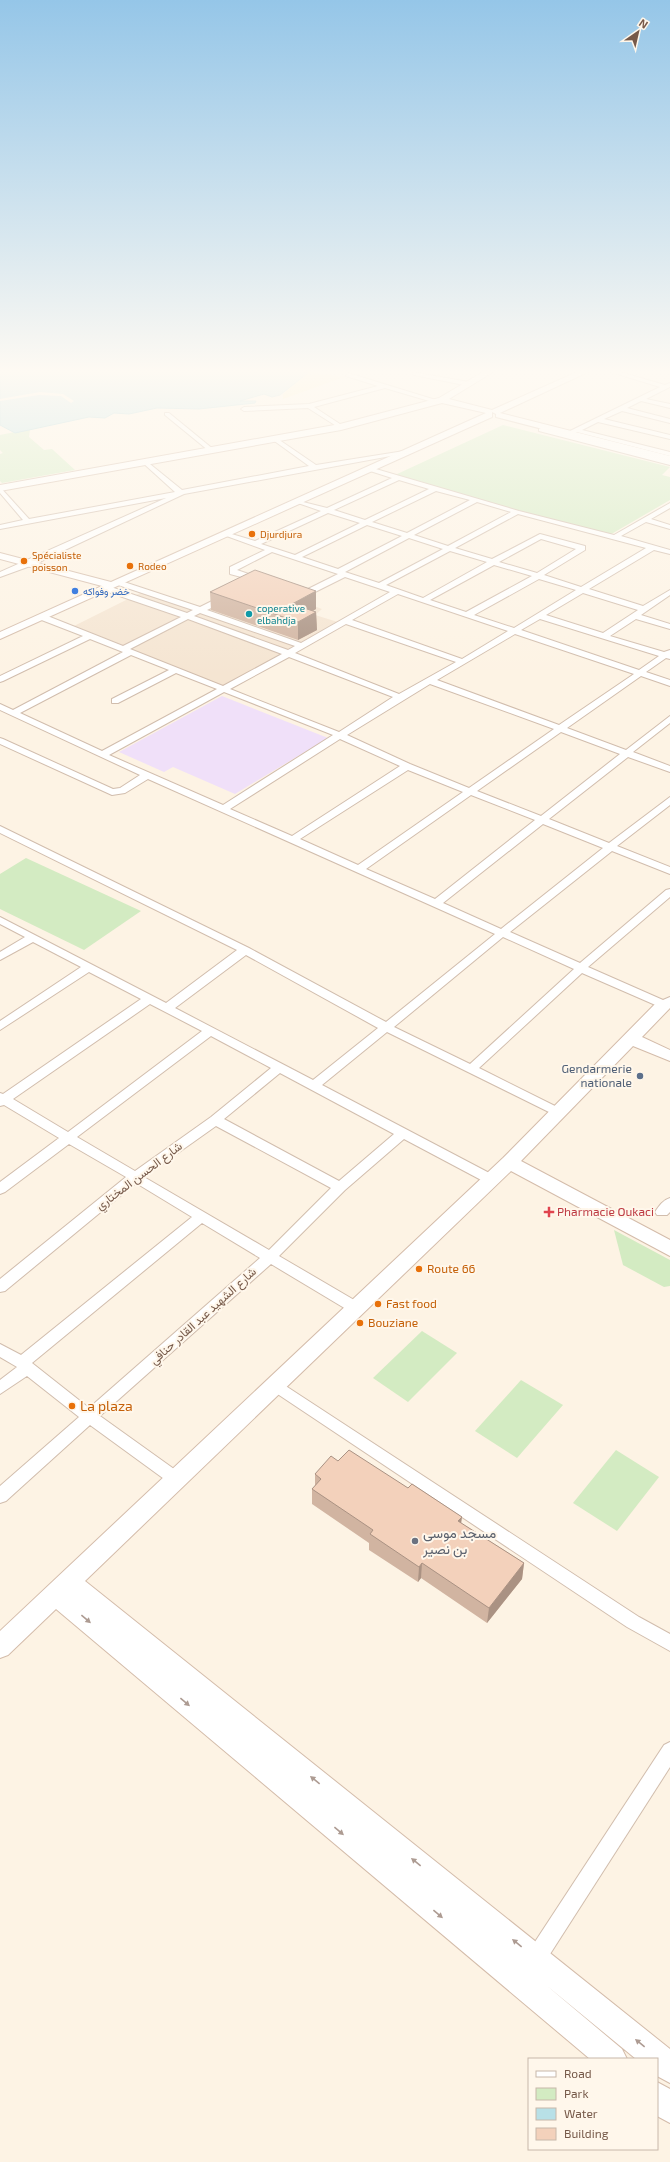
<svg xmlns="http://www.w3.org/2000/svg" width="670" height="2162" font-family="'Exo 2',Vazirmatn,sans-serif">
  <rect width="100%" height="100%" fill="#fdf3e4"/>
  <polygon fill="#f5e5d2" points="254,584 322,609 315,615 341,623 226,688 72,627 144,591 198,610"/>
  <polygon fill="#f0e0f9" points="222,696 328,738 235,794 173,767 164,772 119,752"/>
  <g fill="#d3ebc2">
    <polygon points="503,425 670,467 662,475 670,477 670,500 608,536 395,475"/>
    <polygon points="30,429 29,437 44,450 52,449 75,470 2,483 0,481 0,454 3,453 0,450 0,435"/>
    <polygon points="26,858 141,911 84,950 0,909 0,874"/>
    <polygon points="614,1230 670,1260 670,1286 664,1287 623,1265"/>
    <polygon points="422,1331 457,1353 408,1402 373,1378"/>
    <polygon points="521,1380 563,1405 517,1458 475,1431"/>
    <polygon points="616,1450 659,1477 617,1531 573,1503"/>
  </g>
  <polygon fill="#fdefbd" points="309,372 344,377 283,399 283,394"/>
  <polygon fill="#b8e0e7" stroke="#9ed0d9" points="0,372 304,372 308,373 280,395 272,397 264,394 240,401 256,401 255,403 199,409 157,408 129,414 114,413 105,418 89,417 15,433 0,425"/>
  <polygon fill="#fdf3e4" points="40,392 63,394 74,401 71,403 61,396 39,395 0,401 0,399"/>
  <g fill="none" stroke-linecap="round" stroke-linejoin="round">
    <g stroke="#d1bdad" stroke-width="2">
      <g id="street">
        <polygon points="412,372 469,382 472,384 469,386 414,375"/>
        <polygon points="611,372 620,372 665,385 670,383 670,387 646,399 670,404 670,408 641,401 627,408 670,419 670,423 622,411 604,419 670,435 670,439 598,422 582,430 670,452 670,456 577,432 568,434 568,432 660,387"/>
        <polygon points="348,373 439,401 436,403 385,388 314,407 343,426 344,427 341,429 308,408 244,411 241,409 244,407 309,404 378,386 346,376"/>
        <polygon points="165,413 169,413 213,449 213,451 209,451 165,415"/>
        <polygon points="546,425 549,427 546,429 670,461 670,465 539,431 539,429"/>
        <polygon points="275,437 316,465 404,451 407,453 184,494 33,565 0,577 0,572 166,498 0,529 0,525 23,520 0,493 0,487 29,519 175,492 143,463 142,462 145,460 182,490 309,466 273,440 272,439"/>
        <path d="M369,467L519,511L614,535L670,503V508L651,519L670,525V529L646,522L621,536L670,550V554L654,550L589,589L643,606L670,590V595L641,615L670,624V629L636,619L610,636L664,652L670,650V659L666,658L646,672L670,680V686L641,676L567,728L626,750L670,716V723L633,752L670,766V772L628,757L549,819L609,843L670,797V805L617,846L670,867V874L612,851L510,932L580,963L666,890L670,889V897L588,967L663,1000L670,997V1006L664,1009L660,1007L582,973L479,1068L563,1110L565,1113L563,1116L559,1117L387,1032L322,1085L495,1176L496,1179L495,1182H485L404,1139L345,1190L279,1256L361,1304L363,1308L361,1312L356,1313L351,1312L271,1264L100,1416L181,1474L184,1479L181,1484L176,1486L171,1484L90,1425L6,1501L0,1503V1486L79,1417L27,1376L0,1394V1380L17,1367L0,1357V1344L21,1355L192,1217L136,1183L5,1291L0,1292V1279L126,1177L69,1144L5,1192L0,1194V1182L59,1138L4,1105L0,1106V1093L3,1094L141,999L89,972L0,1030V1021L81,967L33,942L0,960V952L25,937L0,924V917L166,1003L237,950L0,833V826L249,948L386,1022L495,934L148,779L125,793L112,795L0,744V738L3,739L113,789L120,788L140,775L0,710V704L13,710L123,652L90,639L3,681L0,682V676L83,636L39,619V615H45L123,646L181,617L102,590V586H108L187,613L193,610L115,584L114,582L118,580L200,607L222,596H228V600L207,610L301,643L390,592L345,577L309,595L295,596V592L304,591L338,574L272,552L237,570L260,578V582L230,574V567L265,550L221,534L225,532L255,541L321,511L295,502V500L327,508L392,478L367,470V468ZM399,480L429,489L365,520L334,510ZM436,491L470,500L407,533L372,522ZM477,502L511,512L448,546L414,535ZM328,513L360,523L295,555L261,544ZM518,514L646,548L581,587L544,575L585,550V546L540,534L492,559L455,548ZM367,525L402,536L338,569L302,557ZM409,538L443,549L379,583L345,572ZM541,539L576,549L537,573L499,562ZM450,551L487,562L423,598L386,585ZM494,565L532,576L466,612L430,600ZM539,579L576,590L514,628L474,615ZM583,593L638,610L603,633L546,615ZM398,594L508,631L462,659L352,620ZM200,613L295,646L288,650L194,616ZM188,619L282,654L223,686L130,649ZM540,619L659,656L639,670L521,630ZM346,624L456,662L399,694L295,653ZM515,634L634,674L559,725L437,680ZM131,655L169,670L112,699V703H118L176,673L217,689L102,751L20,713ZM289,657L393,697L339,732L230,689ZM430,684L554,729L469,788L410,764L347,735ZM224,692L333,735L223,805L109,755ZM561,732L620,754L541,816L477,791ZM340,739L400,766L292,836L230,809ZM408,770L463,792L358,865L300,839ZM471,795L535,820L435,899L366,869ZM543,824L603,848L501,929L443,903ZM503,937L574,969L470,1064L394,1027ZM246,955L378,1028L313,1080L175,1008ZM150,1004L202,1031L68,1132L13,1099ZM211,1036L271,1068L211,1117L135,1171L77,1137ZM280,1073L394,1134L339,1181L224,1119ZM216,1126L331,1188L269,1250L144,1177ZM202,1223L260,1258L89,1408L32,1363Z"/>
        <path d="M670,1198V1212L667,1215H657L655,1212C659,1206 663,1200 670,1198Z"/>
        <polygon points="275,1379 639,1617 670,1634 670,1651 627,1627 270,1389 268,1385 270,1381"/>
        <polygon points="670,1742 670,1767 543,1965 536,1968 529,1965 526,1958 529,1951 664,1745"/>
      </g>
    </g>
    <g stroke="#d4bcaa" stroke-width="2">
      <g id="secondary">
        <polygon points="483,372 493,372 449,399 492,410 577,372 588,372 500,413 670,456 670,462 496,417 496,414 492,412 492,417 0,639 0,632 102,586 0,559 0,553 111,582 486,413 442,403 341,430 0,491 0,485 340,424 439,398"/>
        <polygon points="664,1000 670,1001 670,1008 642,1037 670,1050 670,1061 633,1046 521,1161 670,1240 670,1256 511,1171 85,1581 670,2049 670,2083 657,2076 657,2059 636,2059 546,1985 622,2049 627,2059 590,2059 56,1609 8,1655 0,1658 0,1631 503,1158 658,1001"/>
        <polygon points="657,2082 670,2089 670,2123 657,2116"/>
      </g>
    </g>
    <use href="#street" fill="#fff" fill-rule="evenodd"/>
    <use href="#secondary" fill="#fff" fill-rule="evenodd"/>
  </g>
  <g fill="#d1b4a1">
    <polygon points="210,592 316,609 313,611 316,612 317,630 298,640 211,610"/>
    <polygon points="338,1461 461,1523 524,1563 522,1579 487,1623 421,1578 418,1582 369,1550 369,1543 312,1504 312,1489 315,1486 315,1474"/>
  </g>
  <g fill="#aa9283">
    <polygon points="316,591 316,609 294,621 292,604"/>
    <polygon points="316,612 317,630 298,640 298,622"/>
    <polygon points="462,1517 460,1532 458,1521"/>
    <polygon points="422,1563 421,1578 418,1582 419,1567"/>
    <polygon points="524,1563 522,1579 487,1623 489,1608"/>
  </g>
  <g fill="#f3d1bb" stroke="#aa9283">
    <polygon points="255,570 316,591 292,604 316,612 298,622 210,592"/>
    <polygon points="349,1450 408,1488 412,1484 462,1517 458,1521 524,1563 489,1608 422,1563 419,1567 370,1534 373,1530 312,1489 321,1479 315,1474 331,1456 338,1461"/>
  </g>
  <defs><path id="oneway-solid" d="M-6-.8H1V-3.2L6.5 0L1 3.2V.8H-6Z"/></defs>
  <g fill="#ad9b92">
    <use href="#oneway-solid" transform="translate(86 1619) rotate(40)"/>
    <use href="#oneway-solid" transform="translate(185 1702) rotate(40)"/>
    <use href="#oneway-solid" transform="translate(315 1780) rotate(-141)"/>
    <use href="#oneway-solid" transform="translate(339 1831) rotate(40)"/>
    <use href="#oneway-solid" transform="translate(416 1862) rotate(-141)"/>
    <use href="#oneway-solid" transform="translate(438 1914) rotate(40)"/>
    <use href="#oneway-solid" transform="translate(517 1943) rotate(-141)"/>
    <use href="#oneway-solid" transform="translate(640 2043) rotate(-141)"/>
  </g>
  <linearGradient id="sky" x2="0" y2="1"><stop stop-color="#95c6e8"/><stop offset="0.55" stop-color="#fefaf3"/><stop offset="1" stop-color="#fefaf3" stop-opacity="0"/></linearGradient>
  <rect width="670" height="675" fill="url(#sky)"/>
  <g fill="#e8710a" stroke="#fff7eb" stroke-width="1.5">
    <circle cx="252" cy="534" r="4"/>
    <circle cx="24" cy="561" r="4"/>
    <circle cx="130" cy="566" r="4"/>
    <circle cx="419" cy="1269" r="4"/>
    <circle cx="378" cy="1304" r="4"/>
    <circle cx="360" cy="1323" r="4"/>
    <circle cx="72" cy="1406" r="4"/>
  </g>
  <circle fill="#3f7fe0" stroke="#fff7eb" stroke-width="1.5" cx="75" cy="591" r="4"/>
  <circle fill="#0f9aa8" stroke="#fff7eb" stroke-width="1.5" cx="249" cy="614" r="4"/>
  <circle fill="#5c6f8a" stroke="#fff7eb" stroke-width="1.5" cx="640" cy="1076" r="4"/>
  <path fill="#e0444e" stroke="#fff7eb" stroke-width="1.5" d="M547 1206h4v4h4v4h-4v4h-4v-4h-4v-4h4z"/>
  <circle fill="#6b7280" stroke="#fff7eb" stroke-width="1.5" cx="415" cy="1541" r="4"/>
  <g text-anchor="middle" stroke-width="4" stroke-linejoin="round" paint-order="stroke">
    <g font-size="10" fill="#c56008" stroke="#fff7eb" text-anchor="start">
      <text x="260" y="538">Djurdjura</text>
      <text x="32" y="559">Spécialiste<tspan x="32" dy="12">poisson</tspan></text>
      <text x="138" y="570">Rodeo</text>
    </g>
    <g font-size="10" fill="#366cbe" stroke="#fff7eb" text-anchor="start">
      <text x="83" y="595">خضر وفواكه</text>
    </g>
    <g font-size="10" fill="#0d838f" stroke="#fff7eb" text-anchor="start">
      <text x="257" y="612">coperative<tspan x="257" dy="12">elbahdja</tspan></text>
    </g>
    <g font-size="12" fill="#4e5e75" stroke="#fff7eb" text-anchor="end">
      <text x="632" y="1073">Gendarmerie<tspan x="632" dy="14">nationale</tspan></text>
    </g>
    <g font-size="12" fill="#765949" stroke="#fff7eb">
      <text transform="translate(139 1176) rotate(-37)" y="4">شارع الحسن المختاري</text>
      <text transform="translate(203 1316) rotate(-42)" y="4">شارع الشهيد عبد القادر حنافي</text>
    </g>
    <g font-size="12" fill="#be3a42" stroke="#fff7eb" text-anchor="start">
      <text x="557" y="1216">Pharmacie Oukaci</text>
    </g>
    <g font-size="12" fill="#c56008" stroke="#fff7eb" text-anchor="start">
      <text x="427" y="1273">Route 66</text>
      <text x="386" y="1308">Fast food</text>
      <text x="368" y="1327">Bouziane</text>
    </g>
    <g font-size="14" fill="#c56008" stroke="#fff7eb" text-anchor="start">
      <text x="80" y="1411">La plaza</text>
    </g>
    <g font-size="14" fill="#5b616d" stroke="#fff7eb" text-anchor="start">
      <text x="423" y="1538">مسجد موسى<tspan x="423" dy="16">بن نصير</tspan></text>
    </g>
  </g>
  <rect x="528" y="2058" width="130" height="92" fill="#fff7eb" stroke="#c8b8aa"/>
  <rect x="536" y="2071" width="20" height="6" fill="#ffffff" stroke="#c8b8aa"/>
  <text x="564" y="2078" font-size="12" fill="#765949">Road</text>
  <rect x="536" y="2088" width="20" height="12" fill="#d3ebc2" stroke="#c8b8aa"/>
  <text x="564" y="2098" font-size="12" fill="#765949">Park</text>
  <rect x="536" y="2108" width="20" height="12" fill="#b8e0e7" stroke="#c8b8aa"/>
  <text x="564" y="2118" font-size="12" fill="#765949">Water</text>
  <rect x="536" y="2128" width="20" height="12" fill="#f3d1bb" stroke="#c8b8aa"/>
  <text x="564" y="2138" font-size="12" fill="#765949">Building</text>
  <g transform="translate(638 32) rotate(34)" stroke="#fff7eb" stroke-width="3" paint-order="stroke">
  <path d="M0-3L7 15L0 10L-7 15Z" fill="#765949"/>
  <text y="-6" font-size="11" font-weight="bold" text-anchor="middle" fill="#765949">N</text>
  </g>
</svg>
